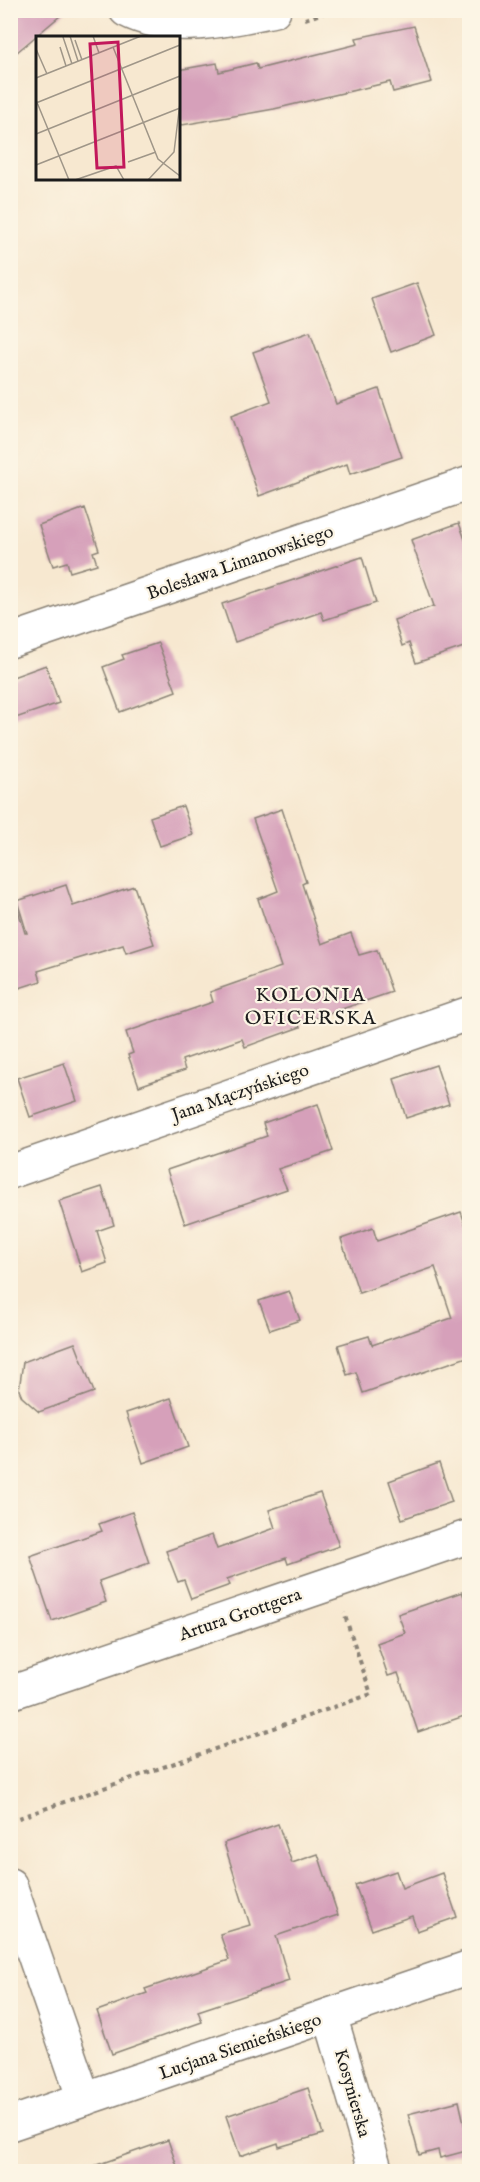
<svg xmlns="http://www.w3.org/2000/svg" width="480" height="2182" font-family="'IM FELL English',serif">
  <rect width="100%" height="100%" fill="#fcf5e5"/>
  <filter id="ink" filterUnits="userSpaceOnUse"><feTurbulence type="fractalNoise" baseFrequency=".0167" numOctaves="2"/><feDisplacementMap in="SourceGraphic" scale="12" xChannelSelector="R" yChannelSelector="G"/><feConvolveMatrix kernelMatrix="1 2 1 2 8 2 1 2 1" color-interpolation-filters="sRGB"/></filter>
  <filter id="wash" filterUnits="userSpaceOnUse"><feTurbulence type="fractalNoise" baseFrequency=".008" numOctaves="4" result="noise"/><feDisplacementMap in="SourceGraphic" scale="24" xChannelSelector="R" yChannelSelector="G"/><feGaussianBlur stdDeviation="1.35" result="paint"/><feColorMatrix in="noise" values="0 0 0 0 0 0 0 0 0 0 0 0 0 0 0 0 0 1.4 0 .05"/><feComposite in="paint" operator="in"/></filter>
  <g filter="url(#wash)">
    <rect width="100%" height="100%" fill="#f7e8d0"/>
    <g id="blocks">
      <g fill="#d6a0ba">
        <polygon points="10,10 67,10 10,58"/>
        <polygon points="414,26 432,82 393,92 390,82 274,109 182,125 178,123 178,70 217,63 219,72 256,63 258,69 358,44 356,38"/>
        <polygon points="417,283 436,335 391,352 372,299"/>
        <polygon points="310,332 336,404 379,389 402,457 350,474 347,464 259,496 231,416 271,401 253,352"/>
        <polygon points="85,508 99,550 93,552 97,564 70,572 67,562 53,566 39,525"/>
        <polygon points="459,523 470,553 470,645 416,663 409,643 402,646 394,620 434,606 411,540"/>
        <polygon points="362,557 376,603 324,620 321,612 235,642 222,604"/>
        <polygon points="158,643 176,691 120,712 103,667 124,659 122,655"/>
        <polygon points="46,665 59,703 10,720 10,678"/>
        <polygon points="183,806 193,835 160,846 150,817"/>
        <polygon points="282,809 306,882 302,884 322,944 351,933 359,955 377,950 392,992 298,1024 300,1027 245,1047 242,1039 182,1060 185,1070 139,1086 128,1055 133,1053 126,1032 213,1002 210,992 281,967 258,899 278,891 253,819"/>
        <polygon points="66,885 73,906 134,886 154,944 126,953 123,945 38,971 41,981 10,991 10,905 16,904 25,933 27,933 17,901"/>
        <polygon points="64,1063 77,1101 30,1117 17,1078"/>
        <polygon points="436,1065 449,1104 406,1118 394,1079"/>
        <polygon points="318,1104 333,1151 278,1169 287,1189 185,1224 167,1170 267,1136 263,1123"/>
        <polygon points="102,1187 114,1225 97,1231 107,1263 82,1272 59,1201"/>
        <polygon points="461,1212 470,1237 470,1356 363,1393 356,1372 347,1375 338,1345 369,1336 372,1345 452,1318 435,1267 359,1293 341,1239 373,1228 377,1241"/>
        <polygon points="289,1291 300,1320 270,1330 259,1301"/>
        <polygon points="75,1343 94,1392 39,1412 22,1397 19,1390 23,1362"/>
        <polygon points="171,1398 188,1447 143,1463 126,1413"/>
        <polygon points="439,1463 452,1502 402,1519 389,1481"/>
        <polygon points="320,1493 339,1546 288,1564 286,1558 227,1579 230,1585 191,1599 184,1580 178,1582 166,1551 212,1535 217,1549 275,1528 269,1510"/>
        <polygon points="132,1512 149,1563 99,1581 106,1602 52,1621 30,1556 102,1531 99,1524"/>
        <polygon points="462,1592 470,1612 470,1714 418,1732 398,1673 388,1676 377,1643 405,1633 398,1614"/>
        <polygon points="278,1824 292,1863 318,1854 338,1915 276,1936 289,1981 198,2011 202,2022 112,2054 97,2011 147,1993 145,1989 229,1960 220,1934 250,1925 224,1843"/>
        <polygon points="396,1871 402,1888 442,1873 457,1917 417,1931 412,1916 372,1930 355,1885"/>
        <polygon points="308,2088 323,2134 279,2147 278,2143 240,2156 226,2116"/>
        <polygon points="459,2101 470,2150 440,2158 438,2150 419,2155 408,2114"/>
        <polygon points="168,2140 179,2172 92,2172 91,2167"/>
      </g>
    </g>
  </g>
  <g filter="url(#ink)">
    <use href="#blocks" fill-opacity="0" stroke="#8a8276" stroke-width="1.5"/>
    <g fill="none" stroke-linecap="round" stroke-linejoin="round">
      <g stroke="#8a8276" stroke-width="36">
        <g id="minor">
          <path d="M126,10C172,34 226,20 274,10"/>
          <polyline points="10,641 470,483"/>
          <polyline points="10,1172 470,1013"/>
          <polyline points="10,1693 470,1536"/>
          <polyline points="10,1885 84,2099"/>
          <polyline points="330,2015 376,2172"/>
          <polyline points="10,2124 470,1967"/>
        </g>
      </g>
      <g stroke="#8a8276" stroke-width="4" stroke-dasharray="4.5 4.5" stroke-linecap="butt">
        <polyline points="84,10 93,16"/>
        <polyline points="305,19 333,10"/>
        <polyline points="10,1821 371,1694 344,1613"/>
      </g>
      <use href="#minor" stroke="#fff" stroke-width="33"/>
    </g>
  </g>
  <g text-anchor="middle" stroke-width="4.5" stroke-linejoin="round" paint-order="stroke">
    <g font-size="18" fill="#1c1c1c" stroke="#fcf5e5">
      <text transform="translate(240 562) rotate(-19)" y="6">Bolesława Limanowskiego</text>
      <text transform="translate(240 1092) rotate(-19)" y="6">Jana Mączyńskiego</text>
      <text transform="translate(240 1614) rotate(-19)" y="6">Artura Grottgera</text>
      <text transform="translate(240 2046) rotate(-19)" y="6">Lucjana Siemieńskiego</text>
      <text transform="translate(353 2093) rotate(74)" y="6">Kosynierska</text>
    </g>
    <g font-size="20" letter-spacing="1.5" fill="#1c1c1c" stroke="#fcf5e5">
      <text x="311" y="1001">KOLONIA<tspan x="311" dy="23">OFICERSKA</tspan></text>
    </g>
  </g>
  <g transform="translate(36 36)">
    <rect width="144" height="144" fill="#f7e8d0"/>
    <path fill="none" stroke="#9f9688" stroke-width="1.5" d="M34,0L42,25M57,0L63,17M27,1L36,28M39,4L46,24M24,11L30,30M77,11L122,123L144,140M0,13L11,38M0,42L105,0M0,64L33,144M0,67L144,9M0,98L144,40M92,126L120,116M0,129L144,72M39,144L80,130L88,144M112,144L138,116L144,67"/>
    <path fill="#c2185b" fill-opacity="0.15" stroke="#c2185b" stroke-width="3" d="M82,6L88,131L61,132L54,8Z"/>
    <rect width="144" height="144" fill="none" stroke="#1c1c1c" stroke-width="3"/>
  </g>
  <rect width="480" height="2182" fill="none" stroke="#fcf5e5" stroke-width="36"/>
</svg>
